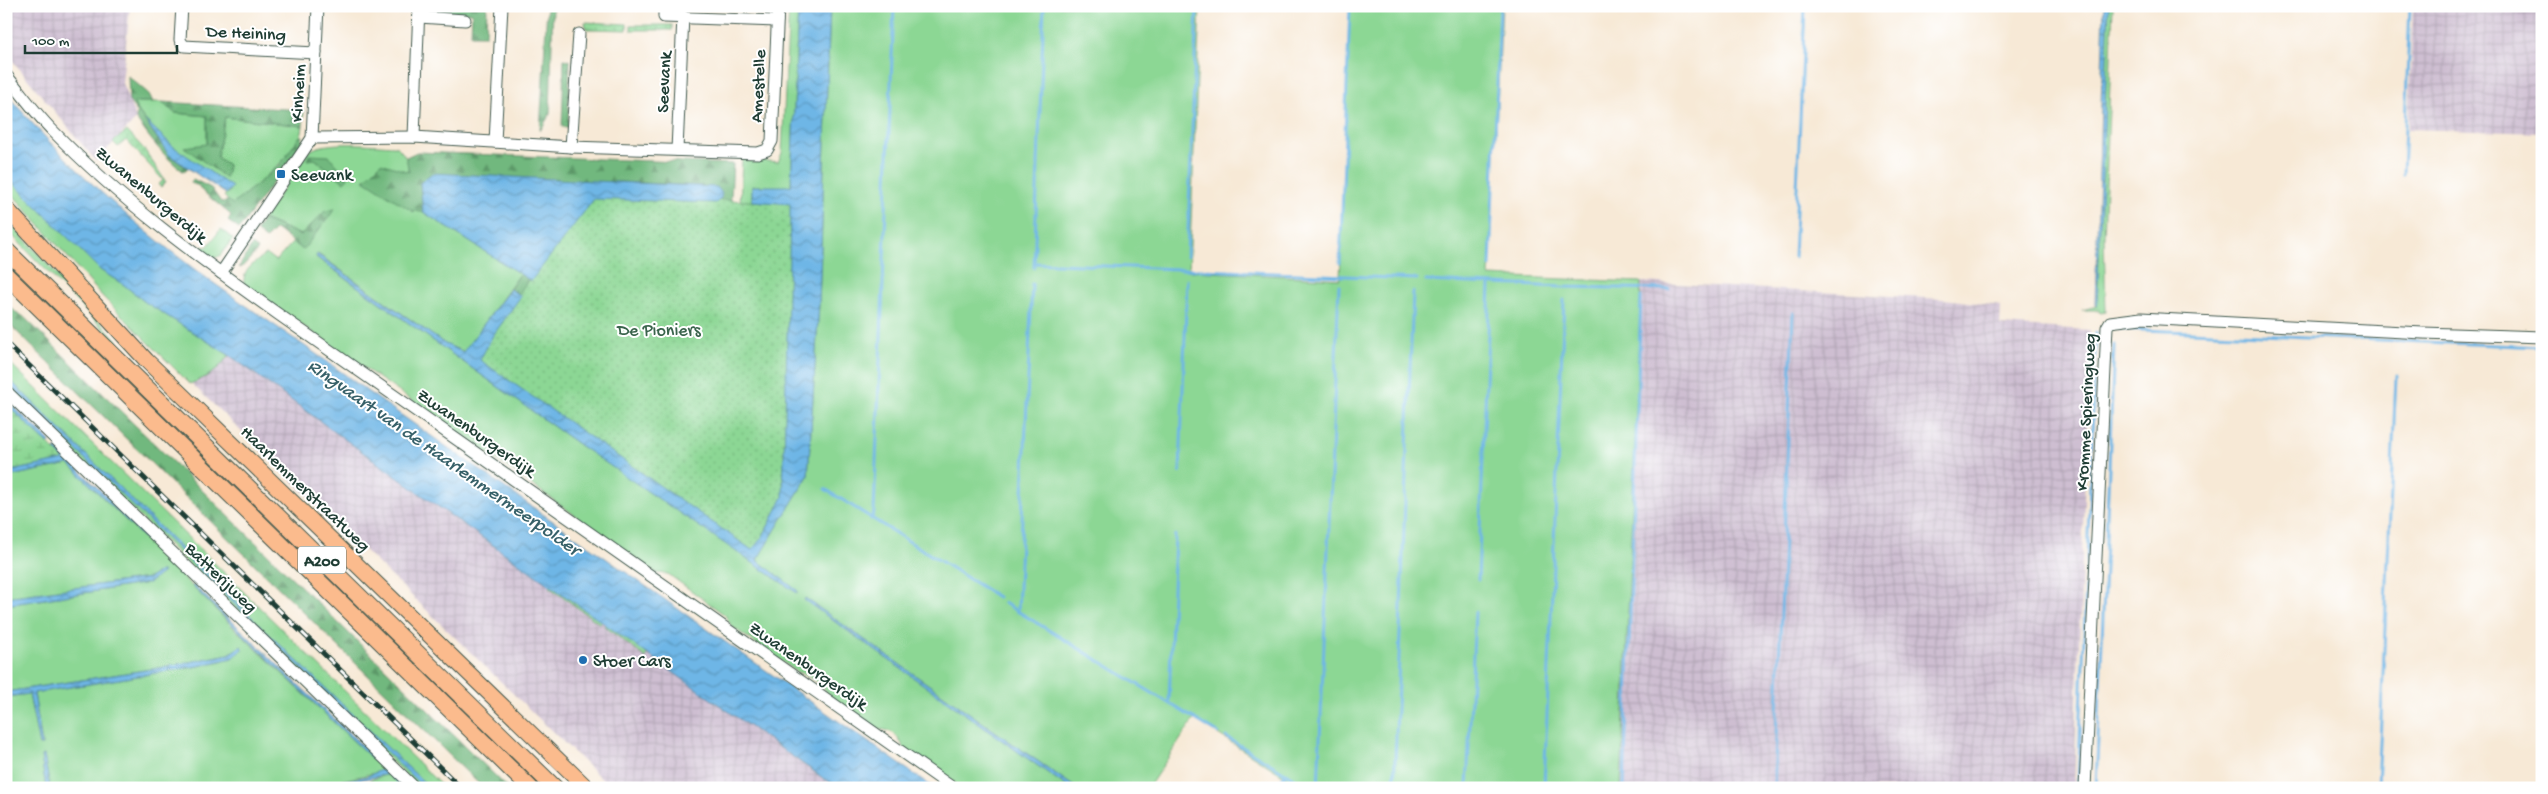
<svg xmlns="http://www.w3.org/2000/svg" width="2548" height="794" viewBox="0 0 2548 794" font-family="'Gochi Hand',sans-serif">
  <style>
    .industrial { fill: url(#industrial-grid) }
    .grass { fill: #8cd794; stroke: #568a64; fill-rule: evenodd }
    .forest { fill: url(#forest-firs); stroke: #487a59 }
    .wetland { fill: url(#wetland-marsh); stroke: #568a64 }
    .park { fill: url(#park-dots); stroke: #568a64 }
    .water { fill: url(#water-waves); stroke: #467a8d }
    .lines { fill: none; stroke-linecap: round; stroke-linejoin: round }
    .stream { stroke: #6eb6e6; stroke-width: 3 }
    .minor-casing { stroke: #3f574c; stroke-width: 13 }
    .major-casing { stroke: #3f574c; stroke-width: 17 }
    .highway-casing { stroke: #3f574c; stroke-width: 18 }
    .minor { stroke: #fff; stroke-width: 11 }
    .major { stroke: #fbbb8d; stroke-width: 15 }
    .highway { stroke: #fbbb8d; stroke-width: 16 }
    .rail-casing { stroke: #1f3d34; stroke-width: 5 }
    .rail { stroke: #fff; stroke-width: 3; stroke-dasharray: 9; stroke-linecap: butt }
    .poi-dot { fill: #1f6fb2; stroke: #fff; stroke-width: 2 }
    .labels { text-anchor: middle; stroke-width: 4; stroke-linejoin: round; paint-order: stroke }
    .shield { fill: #fff; stroke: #627771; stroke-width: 1 }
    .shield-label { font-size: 16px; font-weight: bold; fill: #1f3d34 }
    .street-label { font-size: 18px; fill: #1f3d34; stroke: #fff }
    .poi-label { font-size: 18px; fill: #1f3d34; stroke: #fff; text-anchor: start }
    .park-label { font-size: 18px; fill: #3a644c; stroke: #fff }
    .water-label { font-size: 19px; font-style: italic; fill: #376169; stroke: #fff }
  </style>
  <defs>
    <pattern id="industrial-grid" width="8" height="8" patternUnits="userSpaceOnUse" patternTransform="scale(1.25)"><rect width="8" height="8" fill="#cebed1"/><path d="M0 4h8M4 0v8" fill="none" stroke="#b0a4b4"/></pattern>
    <pattern id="forest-firs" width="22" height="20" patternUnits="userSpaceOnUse" patternTransform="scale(1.25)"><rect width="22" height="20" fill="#71b87e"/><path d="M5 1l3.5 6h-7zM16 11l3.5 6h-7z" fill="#5c9768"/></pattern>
    <pattern id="wetland-marsh" width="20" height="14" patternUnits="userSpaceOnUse" patternTransform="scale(1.25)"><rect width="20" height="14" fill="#8cd794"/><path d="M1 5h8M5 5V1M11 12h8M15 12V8" fill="none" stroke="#78b980"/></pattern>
    <pattern id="park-dots" width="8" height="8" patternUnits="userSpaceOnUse" patternTransform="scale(1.25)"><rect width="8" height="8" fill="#8cd794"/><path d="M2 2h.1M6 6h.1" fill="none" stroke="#78b980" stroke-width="1.8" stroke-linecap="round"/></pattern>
    <pattern id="water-waves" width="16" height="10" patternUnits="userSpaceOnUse" patternTransform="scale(1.25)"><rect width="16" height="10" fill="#6eb6e6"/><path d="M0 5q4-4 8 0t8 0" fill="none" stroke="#5a95bb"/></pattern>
  </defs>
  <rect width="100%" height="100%" fill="#fff"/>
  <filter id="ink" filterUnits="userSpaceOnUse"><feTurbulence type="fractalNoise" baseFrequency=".02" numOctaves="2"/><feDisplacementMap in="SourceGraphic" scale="10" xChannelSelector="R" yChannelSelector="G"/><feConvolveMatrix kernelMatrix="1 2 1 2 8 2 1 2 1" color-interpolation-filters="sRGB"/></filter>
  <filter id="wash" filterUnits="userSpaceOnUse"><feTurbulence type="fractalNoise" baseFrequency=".0096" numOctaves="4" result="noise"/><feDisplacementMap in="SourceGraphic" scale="20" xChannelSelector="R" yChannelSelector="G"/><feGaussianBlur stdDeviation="1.12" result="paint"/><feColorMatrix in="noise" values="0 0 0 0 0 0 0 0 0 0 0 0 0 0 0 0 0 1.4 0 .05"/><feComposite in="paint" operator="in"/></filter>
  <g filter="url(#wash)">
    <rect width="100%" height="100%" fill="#f7e9d6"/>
    <g class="industrial">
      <path d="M6 6H130L122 83 136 119 96 161 6 53Z"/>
      <path d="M2413 6H2542V133L2408 129Z"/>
      <path d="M1641 282 1944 299 2001 306 2000 325 2090 330 2074 788H1621Z"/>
      <path d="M225 351 472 529 836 788H611L189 381Z"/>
    </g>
    <g class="grass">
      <path d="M789 6H798L791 187 752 186V201L740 206 742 158 778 162 782 153Z"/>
      <path d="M830 6H1200L1189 271 1340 279 1350 6H1502L1489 276 1641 282 1621 788H1280L1286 777 1194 719 1148 788H1076L805 598 1069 788H962L903 748C900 736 890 728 878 730L828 694C821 683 810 675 797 672L731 626 725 615 668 574 656 573 469 440 244 285C242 269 255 263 266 254L276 261 293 242 303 249 325 211 301 235 263 219 308 152C324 139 373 145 395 146 415 158 410 190 412 211L423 212 520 274 464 352 445 344 318 254 316 257 581 446 761 565 757 560 808 476 819 304ZM329 157 348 178 344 181 315 159Z"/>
      <path d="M2108 6H2113L2104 237 2106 312 2101 313 2100 310H2082L2097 306Z"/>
      <path d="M134 102H161L175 113 207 116V145L185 147 226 177 228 165 217 157 225 117 303 126C302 151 253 187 232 205L224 196 230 191C210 175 138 124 134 102Z"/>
      <path d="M6 176 100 270 124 285 145 302 229 355C216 372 210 376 190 384L103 297 6 187Z"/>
      <path d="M6 219 116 339 118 344 6 229Z"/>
      <path d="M221 229 233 239 220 256 211 259 196 247H207Z"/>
      <path d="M6 359 444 788H419L6 387Z"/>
      <path d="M69 464 231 625 383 769 380 772 306 788H50L44 755 41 756 46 788H6V697L29 694 39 744 42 745 34 693 199 666 221 661 241 646 229 654 164 667 6 692V605L149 583 161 571 149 578 6 597V477Z"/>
      <path d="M551 585 602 621 600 624 549 587Z"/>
      <path d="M606 624 647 654 646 658 604 626Z"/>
      <path d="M388 774 402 788H371L370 780Z"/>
    </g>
    <g class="forest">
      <path d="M422 6H487L486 35H471L472 13 423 11Z"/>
      <path d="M547 6H553L550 114 540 131Z"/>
      <path d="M564 59 570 61 568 127H562Z"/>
      <path d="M128 76 149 94 153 102H134L135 106 169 155 188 169 184 172C164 157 150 139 136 119L137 112 129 101Z"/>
      <path d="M161 102 304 110 303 126 225 117 217 157 228 165 226 178 184 147 207 144V116L175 113Z"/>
      <path d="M300 136H303L302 143 239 229 228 221 231 215 201 190 199 186 191 183 193 179 211 188 221 202 228 201 233 204 279 166Z"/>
      <path d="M417 152 733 164 730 214 521 296 510 289 520 274 531 281 703 186 620 182 420 183 423 212 412 211 364 180 381 163 409 172 406 157Z"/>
      <path d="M309 155 329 156 348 178 344 182 315 159 307 160Z"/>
      <path d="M335 209 303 250 276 229 266 239 256 231 263 219 301 235 325 211Z"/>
      <path d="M252 245 258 250 241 268 239 267Z"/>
      <path d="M6 303 19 315 23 316 508 788H483L6 321Z"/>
    </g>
    <path class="wetland" d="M6 404 65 460 6 472Z"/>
    <g class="park">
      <path d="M585 22 627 24V30L586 29Z"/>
      <rect x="631" y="25" width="41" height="5"/>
      <path d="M127 131 144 149 166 182 161 187 158 185 163 180 126 140 118 147 113 142Z"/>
      <path d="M587 194 793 203 789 499 754 556 473 361Z"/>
    </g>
    <g class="water">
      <path d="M798 6H830L819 304 808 476 757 560 798 591 797 593 581 446 316 257 317 254 445 344 463 352 510 289 521 296 492 337 480 360 752 550 763 536 783 497 790 217V204L752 201V186H791Z"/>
      <path d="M2104 6H2109L2097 306 2095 305Z"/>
      <path d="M6 93C62 160 127 219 197 271 253 312 312 349 367 391L934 788H837L416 491 229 355 145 302 124 285 100 270 6 176Z"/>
      <path d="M145 120 174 147 232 187 226 194 169 155Z"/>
      <path d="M432 173 717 187 722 193 721 198 716 203 594 199 531 281 423 212 420 183Z"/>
      <path d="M6 376 271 636 430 788H424L6 382Z"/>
      <path d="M6 399 51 442 48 444 6 404Z"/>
      <path d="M55 449H58L186 574 184 577 69 464 6 477V472L64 460Z"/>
      <path d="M161 571 163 572 149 583 6 605V597L149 578Z"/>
      <path d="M194 585 407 788H402L388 774 326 788H308L368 776 383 769 192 586Z"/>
      <path d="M805 598 1076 788H1069L804 600Z"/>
      <path d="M241 646 243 649 232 658 199 666 34 693 42 745H39L29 694 6 697V692L164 667 229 654Z"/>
      <path d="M44 755 50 788H46L41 756Z"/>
    </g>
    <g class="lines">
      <g class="stream">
        <path d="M2403 174 2410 6"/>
        <path d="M1187 256 1197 6"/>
        <path d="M1794 257 1805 6"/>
        <path d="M1034 263 1417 279"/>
        <path d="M1340 263 1350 6"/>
        <path d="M1490 266 1500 6"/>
        <path d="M1034 268 1044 6"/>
        <path d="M1426 281 1563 287 1669 289"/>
        <path d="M2120 329 2542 347"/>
        <path d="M1180 472 1187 280"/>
        <path d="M825 489 998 597"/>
        <path d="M871 519 874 512 894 6"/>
        <path d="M1478 580 1490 284"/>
        <path d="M1004 603 1218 733"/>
        <path d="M1018 612 1032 284"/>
        <path d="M1169 703 1175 535"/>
        <path d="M1226 737 1310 788"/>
        <path d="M1276 788 1286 773"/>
        <path d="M1318 788 1339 285"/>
        <path d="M1394 788 1413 292"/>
        <path d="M1467 788 1475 612"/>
        <path d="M1544 788 1564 300"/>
        <path d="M1624 788 1641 297"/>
        <path d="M1774 788 1793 313"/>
        <path d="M2078 788 2096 333"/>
        <path d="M2096 788 2114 345"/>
        <path d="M2378 788 2396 376"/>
      </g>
    </g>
  </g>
  <g filter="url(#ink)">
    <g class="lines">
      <g class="minor-casing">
        <g id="minor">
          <path d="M182 6 180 40 184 46 316 53"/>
          <path d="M664 6V17L777 21"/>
          <path d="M419 17 465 20"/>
          <path d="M6 75C22 94 36 114 53 131 121 201 199 258 278 314L953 788"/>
          <path d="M414 137 419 6"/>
          <path d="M312 138 414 137 571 147 758 153 767 150 772 141 778 6"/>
          <path d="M495 142 502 6"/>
          <path d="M571 147 579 34"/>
          <path d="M677 150 683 16"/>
          <path d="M221 273 312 138 318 6"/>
          <path d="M6 391 415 788"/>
          <path d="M2085 788 2107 327 2110 322 2141 318 2423 333 2542 337"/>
        </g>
      </g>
      <g class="major-casing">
        <path id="major" d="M6 208 147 361 587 788"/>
      </g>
      <g class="highway-casing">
        <g id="highway">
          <path d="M6 250 555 788"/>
          <path d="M6 275 530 788"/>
        </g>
      </g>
      <use href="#minor" class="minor"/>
      <use href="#major" class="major"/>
      <use href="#highway" class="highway"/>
      <g class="rail-casing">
        <path id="rail" d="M6 343 461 788"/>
      </g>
      <use href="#rail" class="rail"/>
    </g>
  </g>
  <g class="poi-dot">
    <rect x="276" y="169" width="10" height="10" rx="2.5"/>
    <circle cx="583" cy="660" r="5"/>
  </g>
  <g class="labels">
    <rect class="shield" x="298" y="546.5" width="48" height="27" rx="4"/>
    <g class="shield-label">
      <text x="322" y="566">A200</text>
    </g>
    <g class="street-label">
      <text transform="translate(246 32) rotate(3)" y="6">De Heining</text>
      <text transform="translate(663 82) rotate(-87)" y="6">Seevank</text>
      <text transform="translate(757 86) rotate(-87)" y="6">Amestelle</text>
      <text transform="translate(297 93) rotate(-87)" y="6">Kinheim</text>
      <text transform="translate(152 194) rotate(40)" y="6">Zwanenburgerdijk</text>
      <text transform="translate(2085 412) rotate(-87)" y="6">Kromme Spieringweg</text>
      <text transform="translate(477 432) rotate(35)" y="6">Zwanenburgerdijk</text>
      <text transform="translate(306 488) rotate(44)" y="6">Haarlemmerstraatweg</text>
      <text transform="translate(222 577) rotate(44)" y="6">Batterijweg</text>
      <text transform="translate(809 665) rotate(35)" y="6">Zwanenburgerdijk</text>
    </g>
    <g class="poi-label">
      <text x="291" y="180">Seevank</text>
      <text x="593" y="666">Stoer Cars</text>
    </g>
    <g class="park-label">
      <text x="659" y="335">De Pioniers</text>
    </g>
    <g class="water-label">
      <text transform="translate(445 456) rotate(35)" y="7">Ringvaart van de Haarlemmermeerpolder</text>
    </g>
  </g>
  <rect width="2548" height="794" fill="none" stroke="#fff" stroke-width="25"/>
  <path d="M25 45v8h152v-8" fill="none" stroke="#1f3d34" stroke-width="2.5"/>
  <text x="32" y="45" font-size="15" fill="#1f3d34" stroke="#ffffff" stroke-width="4" paint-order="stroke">100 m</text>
</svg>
